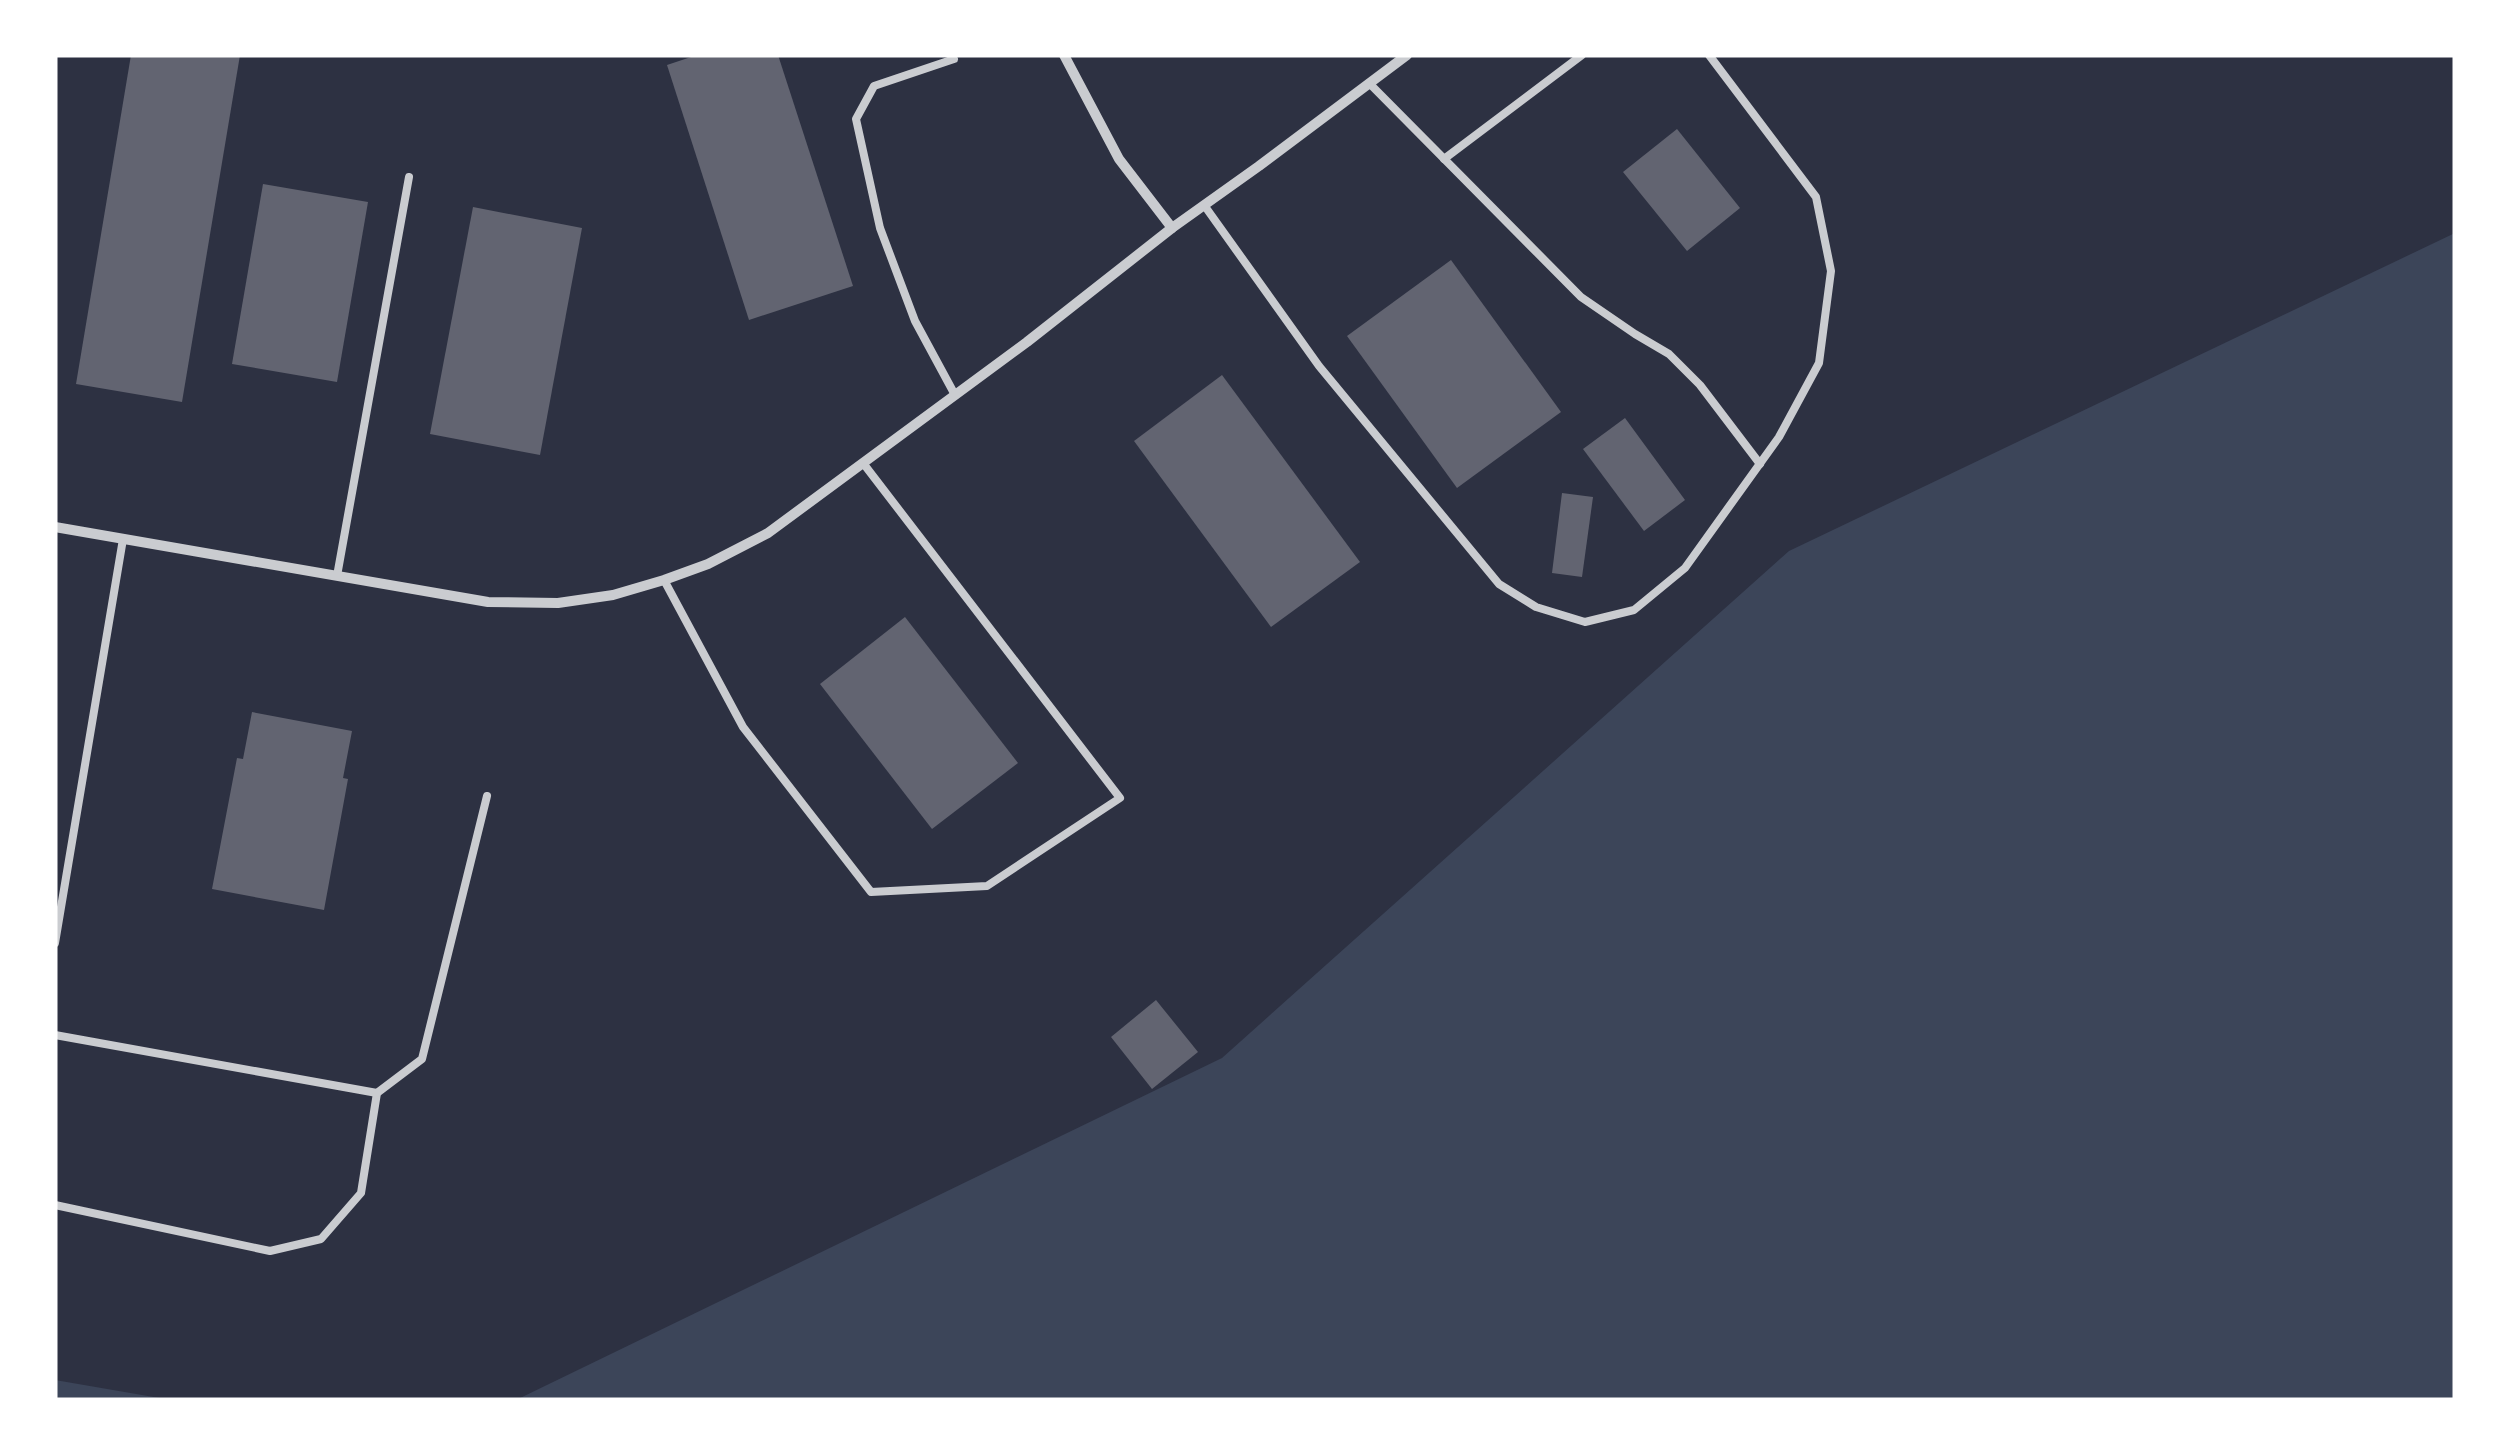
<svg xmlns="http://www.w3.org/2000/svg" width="2510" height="1455" viewBox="0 0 2510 1455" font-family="'DM Sans',sans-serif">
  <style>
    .green { fill: #3c4559 }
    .building { fill: #626471 }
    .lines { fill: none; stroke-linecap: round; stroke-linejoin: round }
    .service { stroke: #caccd0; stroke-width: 8 }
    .minor { stroke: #caccd0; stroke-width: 10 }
  </style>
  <rect width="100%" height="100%" fill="#2d3142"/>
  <g class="green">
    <path d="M2455 233V1400H516L1222 1058 1789 551Z"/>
    <path d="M55 1380 171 1400H55Z"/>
  </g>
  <g class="building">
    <path d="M131 55H240L182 402 76 384Z"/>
    <path d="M697 55H778L853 286 749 320 667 65Z"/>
    <path d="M1677 129 1740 208 1687 251 1623 172Z"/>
    <path d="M263 184 368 202 337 382 232 364Z"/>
    <path d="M473 207 582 228 540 455 430 434Z"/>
    <path d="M1451 260 1561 412 1457 488 1347 336Z"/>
    <path d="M1222 375 1360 562 1271 627 1134 441Z"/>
    <path d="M1625 418 1685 500 1644 531 1583 449Z"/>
    <path d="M1562 493 1593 497 1582 577 1552 573Z"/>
    <path d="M905 617 1018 763 932 829 820 684Z"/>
    <path d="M252 712 352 731 343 778 348 779 324 910 212 889 237 758 243 759Z"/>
    <path d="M1156 1000 1198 1052 1152 1089 1111 1037Z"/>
  </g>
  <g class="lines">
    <g class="service">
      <path d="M954 59 874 86 856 119 880 228 915 321 955 395"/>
      <path d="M1369 83 1581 297 1635 334 1669 354 1700 385 1760 464"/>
      <path d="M1444 159 1582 55"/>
      <path d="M1204 205 1319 366 1499 584 1536 607 1585 622 1634 610 1685 568 1779 437 1819 363 1831 271 1816 197 1709 55"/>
      <path d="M337 576 409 177"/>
      <path d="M664 580 743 727 871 892 987 886 1120 798 863 463"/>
      <path d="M55 943 123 539"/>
      <path d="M55 1035 377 1093"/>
      <path d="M55 1205 270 1251 321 1239 361 1193 377 1093 422 1059 487 796"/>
    </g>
    <g class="minor">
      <path d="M1064 55 1119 159 1172 228"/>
      <path d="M55 527 488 602 558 603 613 595 664 580 708 564 768 533 1027 342 1172 228 1259 166 1407 55"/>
    </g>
  </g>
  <rect width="2510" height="1455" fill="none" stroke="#ffffff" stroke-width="115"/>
</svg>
